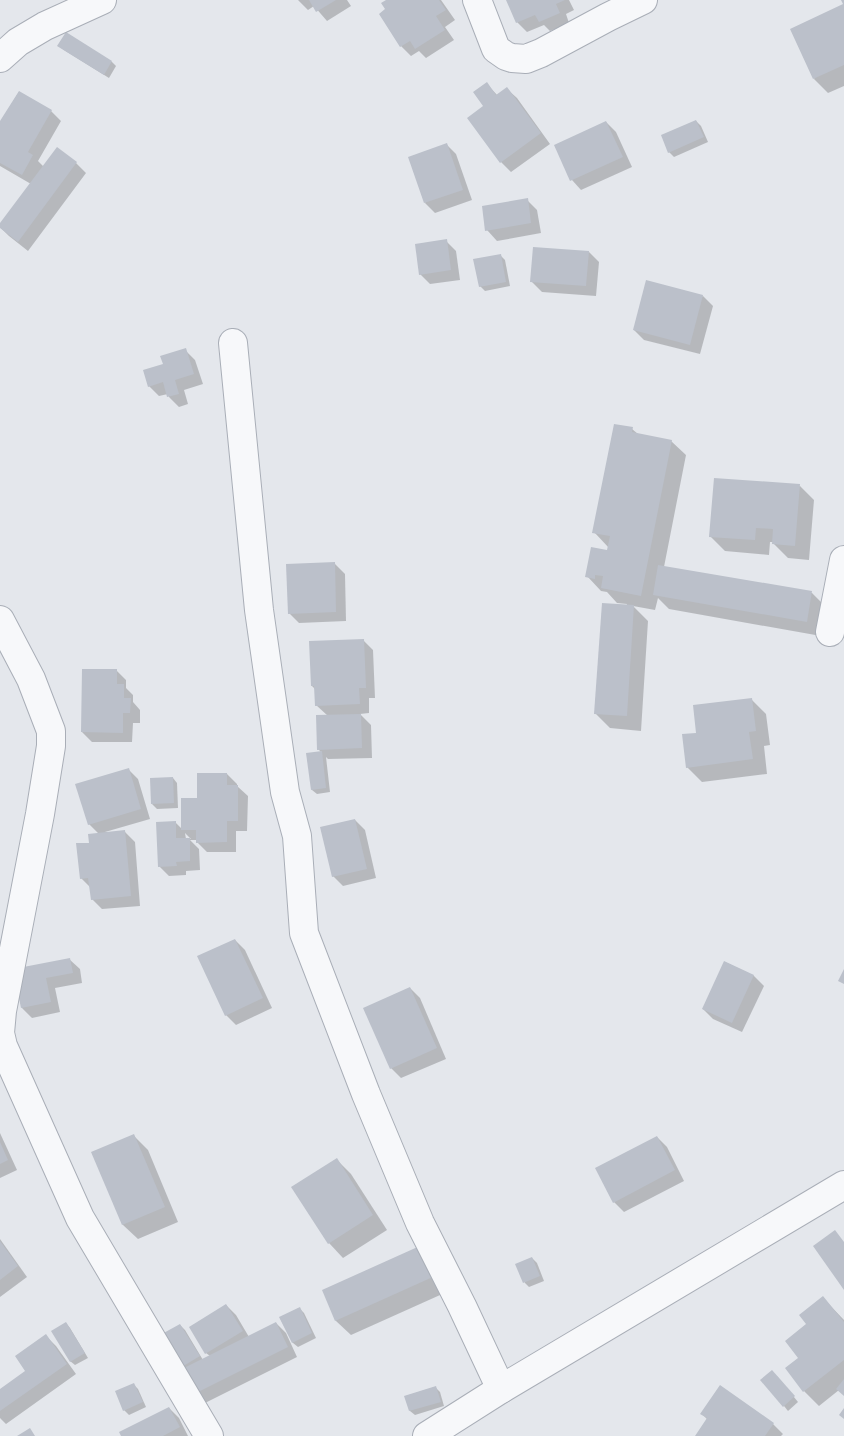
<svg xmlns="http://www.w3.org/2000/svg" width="844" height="1436" viewBox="0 0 844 1436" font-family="Signika,sans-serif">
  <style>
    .shadow { fill: #0003; fill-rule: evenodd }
    .building { fill: #bbc0ca }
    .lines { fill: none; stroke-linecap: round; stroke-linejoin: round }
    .minor-casing { stroke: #a9aeb7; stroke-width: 30 }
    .tertiary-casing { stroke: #a9aeb7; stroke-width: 30 }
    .minor { stroke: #f7f8fa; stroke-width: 28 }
    .tertiary { stroke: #f7f8fa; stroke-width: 28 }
  </style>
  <rect width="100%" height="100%" fill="#e4e7ec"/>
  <g class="shadow">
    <path d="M298 0H347L351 6 327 21 314 6 308 10Z"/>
    <path d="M388 0H441L455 20 445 27 454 40 426 58 419 51 411 56 401 46Z"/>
    <path d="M507 0H569L574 10 566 14 569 23 550 31 544 25 527 32 517 22Z"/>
    <path d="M844 5V86L828 93 814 79Z"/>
    <path d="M59 46 112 62 116 66 109 78 64 50Z"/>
    <path d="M486 83 498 96 507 89 517 98 550 144 511 172 501 162 485 106Z"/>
    <path d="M19 92 51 111 61 121 38 161 44 167 76 163 86 173 28 251 9 236 0 227V225L31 184 0 166V123Z"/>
    <path d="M696 121 701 126 708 142 674 157 669 152Z"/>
    <path d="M606 122 616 132 632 167 581 190 572 180 555 146Z"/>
    <path d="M446 144 456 154 472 200 435 213 425 203Z"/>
    <path d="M527 200 537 210 541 233 497 241 487 230Z"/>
    <path d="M446 241 456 251 460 280 430 284 420 274Z"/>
    <path d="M589 252 599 262 596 296 542 292 532 282Z"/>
    <path d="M500 255 505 260 510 286 485 291 480 286Z"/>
    <path d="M703 296 713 306 700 354 644 340 634 330Z"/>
    <path d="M185 350 195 360 203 384 184 390 188 404 179 407 169 397 168 394 159 396 149 386 164 364Z"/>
    <path d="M632 429 638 434 671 441 686 455 664 567 812 593 826 607 821 636 669 609 658 598 655 610 633 606 648 621 641 731 610 728 596 714 627 604 617 603 607 592 601 591 587 576 608 552 609 548 594 532Z"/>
    <path d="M800 486 814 500 809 560 788 558 773 543V542H770L769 555 725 551 710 536Z"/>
    <path d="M335 564 345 574 346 621 299 623 289 613Z"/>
    <path d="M363 640 373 650 375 698H369V713L360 714 371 725 372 758 328 759 326 757 330 792 317 794 312 790 322 753 318 749 328 716 316 705V690L312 686Z"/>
    <path d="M116 670 126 680V688L133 695V702L140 710V723H133L132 742H92L82 732Z"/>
    <path d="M751 699 766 714 770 745 764 746 767 774 702 782 687 767 698 734Z"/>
    <path d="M128 769 138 779 150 819 105 832H125L135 842 140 906 102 909 92 899 91 888 81 878 90 844 99 834 89 824Z"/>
    <path d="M227 774 237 784V786L248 796 247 831H236V852H207L197 842V840H190L199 849 200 870 186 871V875L169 876 159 866 175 822 182 829 198 799ZM185 833 191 839H186Z"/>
    <path d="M173 778 177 783 178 808 157 809 152 804Z"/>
    <path d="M355 820 365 830 376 878 343 886 333 876Z"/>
    <path d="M235 940 245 950 272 1008 236 1025 226 1015Z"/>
    <path d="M69 959 80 969 82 983 55 988 60 1012 32 1018 22 1008 15 970Z"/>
    <path d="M725 962 754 976 764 986 742 1032 713 1019 703 1009Z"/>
    <path d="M410 988 420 998 446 1059 401 1078 391 1068Z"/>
    <path d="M0 1133 17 1170 0 1178Z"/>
    <path d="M134 1136 148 1150 178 1222 138 1239 123 1225 93 1153Z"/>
    <path d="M657 1137 667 1147 684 1181 624 1212 614 1202Z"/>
    <path d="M336 1159 351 1174 387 1230 343 1258 329 1243Z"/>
    <path d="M0 1239 27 1277 0 1297Z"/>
    <path d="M422 1247 449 1291 351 1335 336 1321 324 1291Z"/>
    <path d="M532 1258 537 1263 544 1281 529 1287 525 1283 517 1265Z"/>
    <path d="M823 1298 844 1320V1395L839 1390 819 1406 804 1391 787 1368 800 1358 808 1324Z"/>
    <path d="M226 1305 236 1315 249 1337 276 1323 286 1333 297 1357 203 1404 182 1370 180 1325 185 1330 203 1360 210 1356 206 1353Z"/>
    <path d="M299 1308 304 1313 316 1338 298 1347 293 1343 280 1318Z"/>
    <path d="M66 1323 70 1328 88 1358 75 1365 70 1361Z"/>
    <path d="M46 1336 56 1346 76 1374 6 1424 0 1418V1391L27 1372Z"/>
    <path d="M777 1376 798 1402 788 1411 784 1406Z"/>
    <path d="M133 1384 138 1389 146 1407 129 1415 124 1410Z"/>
    <path d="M435 1387 440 1392 444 1406 415 1415 410 1411 406 1396Z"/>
    <path d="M169 1408 179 1418 188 1436H123Z"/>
    <path d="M702 1414 773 1424 783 1434 781 1436H696L708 1420Z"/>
  </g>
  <g class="building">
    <path d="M309 0H336L316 12Z"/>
    <path d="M386 0H439L446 10 436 16 445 30 415 49 410 41 400 47 379 14 385 9 381 3Z"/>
    <path d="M506 0H565L556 4 560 13 539 22 535 15 516 23Z"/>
    <path d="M841 0H844V65L813 79 790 29 843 4Z"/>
    <path d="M66 32 112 61 104 75 57 46Z"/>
    <path d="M487 82 496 95 507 87 541 133 500 163 467 118 483 106 473 92Z"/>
    <path d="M19 91 52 110 28 152 33 155 22 175 0 163V121Z"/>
    <path d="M696 120 704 137 668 153 661 135Z"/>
    <path d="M606 121 623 157 570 181 554 145Z"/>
    <path d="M447 143 463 190 424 203 408 157Z"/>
    <path d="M57 147 77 162 18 242 0 228V223Z"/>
    <path d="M528 198 531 223 485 231 482 206Z"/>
    <path d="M447 239 451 270 419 275 415 244Z"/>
    <path d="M533 247 589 251 586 286 530 282Z"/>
    <path d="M501 254 506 282 479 287 473 259Z"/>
    <path d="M646 280 703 295 690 345 633 330Z"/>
    <path d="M186 348 194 374 175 380 179 394 167 397 163 382 148 387 143 370 163 364 160 356Z"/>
    <path d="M614 424 633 427 632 432 672 440 641 596 601 588 603 576 595 575V579L585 577 591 547 607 550 610 536 592 533Z"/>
    <path d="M714 478 800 484 795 546 772 544 773 529 756 528 755 540 709 537Z"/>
    <path d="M335 562 336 612 288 614 286 564Z"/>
    <path d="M658 565 812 591 807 622 653 595Z"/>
    <path d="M602 603 634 605 627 716 594 714Z"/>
    <path d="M364 639 366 688H359L360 704 315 706 314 686H311L309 641Z"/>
    <path d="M82 669H117V684H124V698H131L130 713H123V733L81 732Z"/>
    <path d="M752 698 756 731 749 732 753 759 686 768 682 734 696 733 693 705Z"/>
    <path d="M361 714 362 748 317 750 316 715Z"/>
    <path d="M322 751 326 788 311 790 306 753Z"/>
    <path d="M129 768 141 809 88 825 75 784Z"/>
    <path d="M197 773H227V785H238V821H227V842L196 843V830H181V798H197Z"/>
    <path d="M173 777 174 803 151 804 150 778Z"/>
    <path d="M355 819 367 869 332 877 320 827Z"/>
    <path d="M176 821V838H190V861L176 862 177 866 158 867 156 822Z"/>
    <path d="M125 830 131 896 91 900 88 878 80 879 76 843H89L88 834Z"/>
    <path d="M235 939 263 998 225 1016 197 956Z"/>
    <path d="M70 958 73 973 46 978 51 1002 21 1008 13 969Z"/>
    <path d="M724 961 754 975 732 1023 702 1009Z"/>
    <path d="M844 969V984L838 981Z"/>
    <path d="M410 987 437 1048 390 1069 363 1008Z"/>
    <path d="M134 1134 165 1207 122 1225 91 1152Z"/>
    <path d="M657 1136 675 1170 613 1203 595 1168Z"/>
    <path d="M0 1142 8 1160 0 1164Z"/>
    <path d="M337 1158 373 1215 328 1244 291 1187Z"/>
    <path d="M835 1230 844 1242V1290L813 1246Z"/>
    <path d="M0 1241 18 1266 0 1280Z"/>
    <path d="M422 1245 435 1276 335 1321 322 1290Z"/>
    <path d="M532 1257 540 1276 523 1283 515 1264Z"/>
    <path d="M823 1296 844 1322V1360L803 1392 785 1368 798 1358 785 1341 806 1324 799 1315Z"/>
    <path d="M226 1304 243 1331 205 1354 189 1327Z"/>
    <path d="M300 1307 312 1333 292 1343 279 1317Z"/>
    <path d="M66 1322 85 1353 70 1362 51 1331Z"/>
    <path d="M276 1322 288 1347 192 1395 180 1370Z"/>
    <path d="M180 1324 200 1356 180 1368 160 1335Z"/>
    <path d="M46 1334 67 1364 0 1411V1389L25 1371 15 1356Z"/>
    <path d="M772 1370 795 1396 783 1407 760 1380Z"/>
    <path d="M844 1379V1396L836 1389Z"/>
    <path d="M134 1383 143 1402 123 1411 115 1391Z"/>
    <path d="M720 1385 774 1423 765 1436H695L707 1418 700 1414Z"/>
    <path d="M436 1386 441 1402 409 1411 404 1396Z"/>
    <path d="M169 1407 180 1427 163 1436H121L119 1432Z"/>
    <path d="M844 1408V1419L839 1415Z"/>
    <path d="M30 1428 35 1436H17Z"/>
  </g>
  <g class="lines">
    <g class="minor-casing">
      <g id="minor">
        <path d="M477 0 496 49 506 56 512 58 526 59 541 53 608 17 643 0"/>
        <path d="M0 58 18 42 45 26 102 0"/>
        <path d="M233 343 259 610 285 792 297 836 304 933 366 1094 420 1223 462 1306 501 1389"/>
        <path d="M0 620 31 679 51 731V746L40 814 2 1011 0 1033 3 1046 80 1218 209 1436"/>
        <path d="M830 632 844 560"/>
      </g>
    </g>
    <g class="tertiary-casing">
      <path id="tertiary" d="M427 1436 501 1389 844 1185"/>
    </g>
    <use href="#minor" class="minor"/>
    <use href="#tertiary" class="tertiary"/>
  </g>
</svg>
